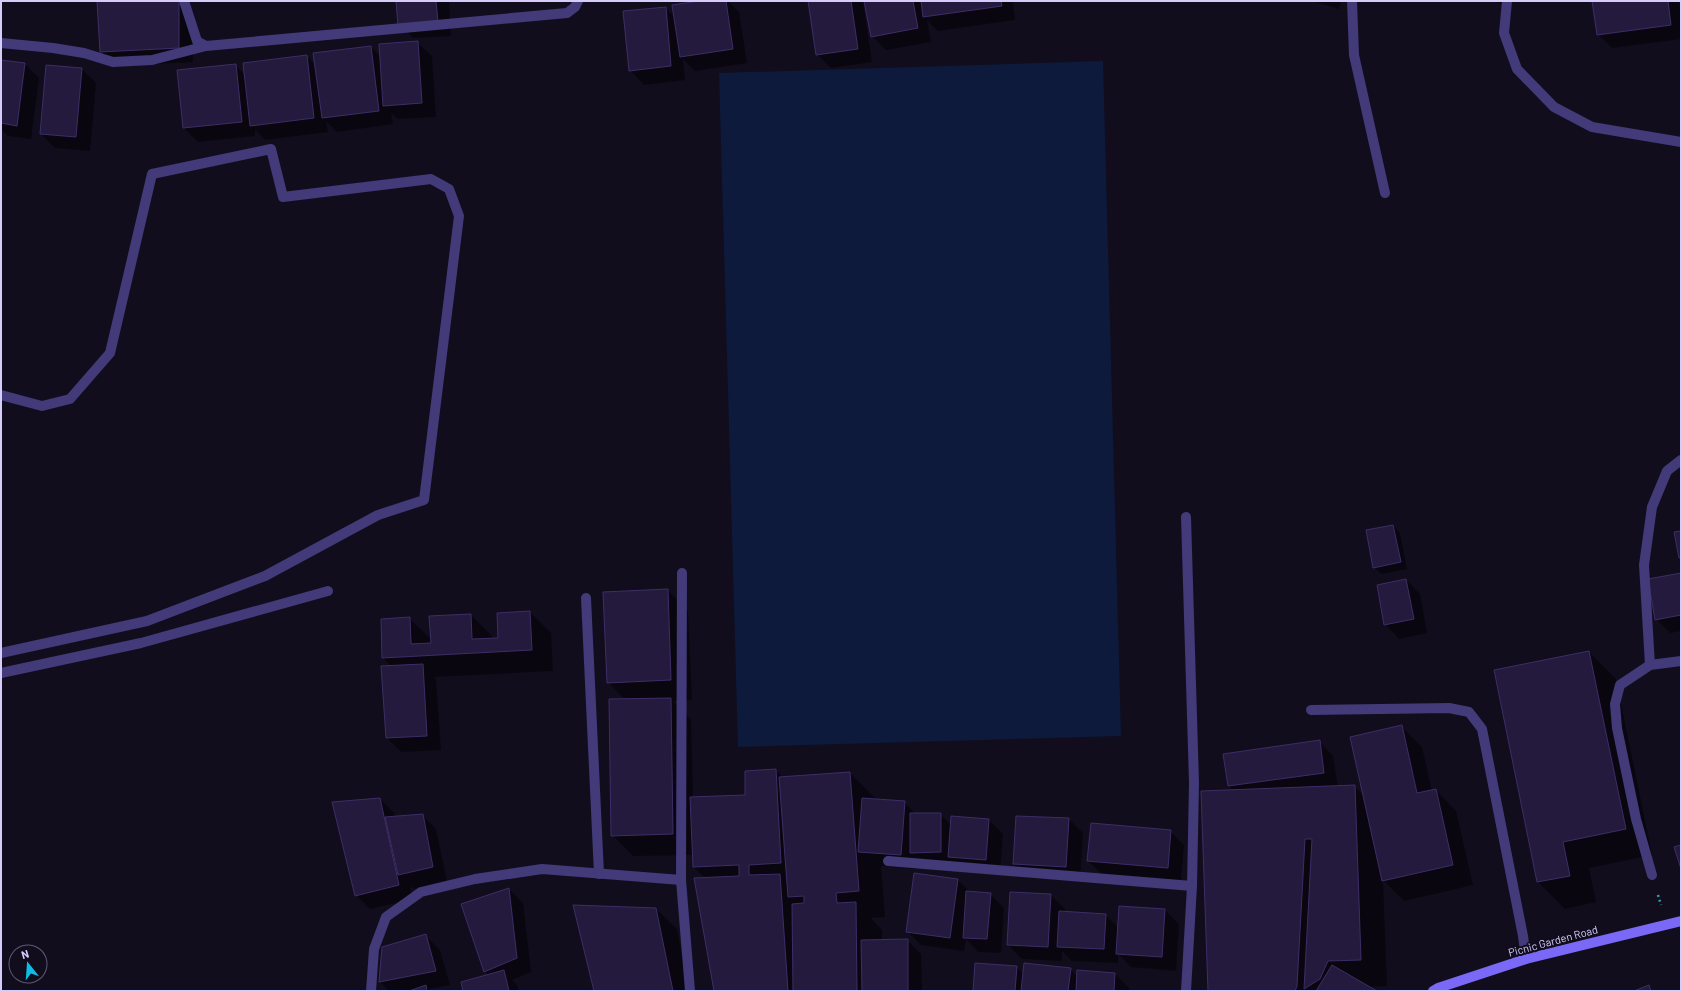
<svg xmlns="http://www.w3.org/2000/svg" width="1682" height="992" viewBox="0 0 1682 992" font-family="Barlow,sans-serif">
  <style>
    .water { fill: #0d1a3b }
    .shadow { fill: #0007; fill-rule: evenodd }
    .building { fill: #241a3d; stroke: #3e2d67 }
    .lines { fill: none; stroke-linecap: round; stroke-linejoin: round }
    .path { stroke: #34a4a8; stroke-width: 2.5; stroke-dasharray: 2 3; stroke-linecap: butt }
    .service { stroke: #423a79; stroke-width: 10 }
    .minor { stroke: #423a79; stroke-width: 10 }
    .secondary { stroke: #7969f6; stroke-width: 10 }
    .labels { text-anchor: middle; stroke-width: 4; stroke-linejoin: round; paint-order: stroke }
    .street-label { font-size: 11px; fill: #d5ccfc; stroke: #110d1d }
  </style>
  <rect width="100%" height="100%" fill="#110d1d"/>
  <path class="water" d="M1103 61 1121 736 738 747 719 73Z"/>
  <g class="shadow">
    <path d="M98 1H180L192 14 193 62 115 66 101 52Z"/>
    <path d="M397 1H449L451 36 413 38 399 24Z"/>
    <path d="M706 1H728L739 12 747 63 695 71 683 59 685 80 644 85 630 70 665 8 675 17Z"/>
    <path d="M809 1H863L872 62 831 68 817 54Z"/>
    <path d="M865 1H1013L1015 20 938 31 927 20 931 42 886 50 872 36Z"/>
    <path d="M1312 1H1341L1339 9Z"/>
    <path d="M1491 1H1503V4Z"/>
    <path d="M1593 1H1679L1681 14V39L1612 48 1598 34Z"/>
    <path d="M417 42 432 56 436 117 398 119 391 113 393 124 337 132 326 121 328 132 265 140 255 129V136L198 142 184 128 235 65 245 75 307 56 316 66 371 47 381 57Z"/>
    <path d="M25 64 39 78 31 139 8 136 1 129V69Z"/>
    <path d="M82 69 96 83 90 151 55 148 41 134Z"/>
    <path d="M1393 526 1400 533 1407 569 1381 574 1374 567Z"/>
    <path d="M1681 574V631L1670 633 1656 619Z"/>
    <path d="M1406 580 1420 594 1427 633 1399 639 1385 624Z"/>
    <path d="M668 590 688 611 692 700 673 701 691 720 693 798 746 795V772L776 770 784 778 850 773 876 799 904 802 916 814H940L951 825 989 820 1003 834 1000 873 925 866 916 857 915 869 881 866 885 917 871 918 882 930V940H907L921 954 922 991H715L706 879 694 867V855L633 856 612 835 625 700 608 682Z"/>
    <path d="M530 612 551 633 553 671 434 677 436 679 441 750 401 752 387 738 392 667 383 658 409 618 432 640 471 615 492 636V639H499ZM410 639H412V649L410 650Z"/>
    <path d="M1589 652 1616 679 1652 855 1589 868 1596 902 1565 909 1538 882 1495 671Z"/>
    <path d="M1402 727 1422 747 1432 791 1436 790 1456 811 1473 885 1404 901 1383 880 1387 986 1368 987 1375 991H1209L1234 791 1229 786 1319 741 1333 756 1338 787 1354 786 1364 796Z"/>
    <path d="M380 799 394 813 395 817 422 815 436 829 447 881 413 889 410 885 413 899 370 909 356 895Z"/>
    <path d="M1069 819 1083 833 1080 881 1028 878 1014 864Z"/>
    <path d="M1170 831 1184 845 1181 881 1103 875 1088 861Z"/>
    <path d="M915 874 958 880 970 892 990 894 1004 908 1001 953 978 952 966 939 964 951 921 945 907 931Z"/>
    <path d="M509 889 523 903 531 972 512 980 517 985 519 991H464L489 975 485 972 462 905Z"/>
    <path d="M1051 895 1065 909V913L1105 915 1119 928 1120 907 1165 910 1179 924 1176 971 1131 967 1118 954V963L1072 961 1062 951V961L1022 959 1008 945Z"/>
    <path d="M656 909 677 929 689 991H595Z"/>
    <path d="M426 936 440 950 450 985 429 989 430 991H389L380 982 383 947Z"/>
    <path d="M1016 967 1024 974 1070 969 1078 977V972L1115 974 1129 988V991H974Z"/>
  </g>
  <g class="building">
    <path d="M97 1H179V48L100 52Z"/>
    <path d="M396 1H436L438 22 398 25Z"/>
    <path d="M699 1H726L733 49 680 57 672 5Z"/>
    <path d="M808 1H851L858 49 816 55Z"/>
    <path d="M864 1H913L918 28 871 37Z"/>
    <path d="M921 1H1001L1002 6 923 17Z"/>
    <path d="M1592 1H1668L1671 25 1597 35Z"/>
    <path d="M666 7 671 66 629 71 623 11Z"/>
    <path d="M418 41 422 103 383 106 379 44Z"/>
    <path d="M371 46 379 111 322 118 313 53Z"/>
    <path d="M307 55 314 118 250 126 243 63Z"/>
    <path d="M1 60 25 63 17 126 1 123Z"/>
    <path d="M236 64 242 122 183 128 177 70Z"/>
    <path d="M46 65 82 68 76 137 40 134Z"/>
    <path d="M1393 525 1401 562 1373 568 1366 530Z"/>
    <path d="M1681 531V558H1679L1674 532Z"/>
    <path d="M1681 573V615L1655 620 1648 579Z"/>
    <path d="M1406 579 1414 619 1384 625 1377 585Z"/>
    <path d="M668 589 671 680 607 683 603 592Z"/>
    <path d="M530 611 532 650 382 658 381 619 410 617 411 644 431 643 429 616 471 614 472 639 498 638 497 613Z"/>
    <path d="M1589 651 1626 829 1563 842 1570 876 1537 882 1494 670Z"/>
    <path d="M423 664 427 736 386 738 381 666Z"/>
    <path d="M671 698 673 834 611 836 609 699Z"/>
    <path d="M1402 725 1417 793 1436 789 1453 865 1382 881 1350 737Z"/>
    <path d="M1320 740 1324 773 1228 786 1223 754Z"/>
    <path d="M776 769 781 863 749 865V875L780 874 788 991H714L694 878 739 876V865L693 867 690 797 745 795V771Z"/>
    <path d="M850 772 859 891 836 893 837 903 856 902 857 991H793L792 904 804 903V896L788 897 779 777Z"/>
    <path d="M1355 785 1361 960 1328 961 1320 979 1304 989 1312 839H1305L1297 986 1295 991H1208L1201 791Z"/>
    <path d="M380 798 399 885 355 896 332 802Z"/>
    <path d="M862 798 905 801 901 855 858 852Z"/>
    <path d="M910 813H941V852L910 853Z"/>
    <path d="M423 814 433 867 398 875 385 817Z"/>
    <path d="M951 816 989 819 986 860 948 857Z"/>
    <path d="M1016 816 1069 818 1066 867 1013 864Z"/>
    <path d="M1091 823 1171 830 1168 868 1087 861Z"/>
    <path d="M1681 845V869L1674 847Z"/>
    <path d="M914 873 958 879 950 938 906 932Z"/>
    <path d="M509 888 517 958 484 972 461 904Z"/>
    <path d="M966 891 991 893 987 939 963 938Z"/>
    <path d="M1010 892 1051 894 1048 947 1007 945Z"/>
    <path d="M573 905 656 908 673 991H594Z"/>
    <path d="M1119 906 1165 909 1162 957 1116 954Z"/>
    <path d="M1059 911 1106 914 1104 949 1057 947Z"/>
    <path d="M426 934 436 971 379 982 382 947Z"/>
    <path d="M908 939V991H862L861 940Z"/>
    <path d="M975 963 1017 966 1015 991H973Z"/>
    <path d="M1024 963 1071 968 1068 991H1021Z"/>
    <path d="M1332 965 1377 991H1316Z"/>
    <path d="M504 970 509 991H463L461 982Z"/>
    <path d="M1077 970 1115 973 1114 991H1076Z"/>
    <path d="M426 985 427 991H409Z"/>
    <path d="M1649 985 1651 991H1634Z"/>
  </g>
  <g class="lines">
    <path class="path" d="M1658 895 1661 905"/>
    <path class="service" d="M1311 710 1449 708 1469 712 1482 729 1523 936 1526 959"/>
    <g class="minor">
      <path d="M184 1 197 41 206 46 567 13 575 7 578 1"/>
      <path d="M1352 1 1354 55 1385 193"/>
      <path d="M1507 1 1504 33 1517 69 1554 107 1592 127 1681 142"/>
      <path d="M1 43 53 48 84 53 113 62 152 60 206 46"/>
      <path d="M1 395 42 406 70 399 110 353 152 174 271 149 283 197 431 179 449 189 459 216 424 500 378 515 265 576 147 621 1 653"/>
      <path d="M1186 517 1194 783 1192 886 1186 991"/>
      <path d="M682 573 681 880 690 991"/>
      <path d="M586 598 599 874"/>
      <path d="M1650 665 1644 565 1652 507 1667 471 1681 460"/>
      <path d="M1 673 141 643 328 591"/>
      <path d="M888 861 1192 886"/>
      <path d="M1652 875 1636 819 1617 728 1615 704 1620 685 1650 665 1681 661"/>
      <path d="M371 991 374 949 386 917 421 892 475 879 542 869 681 880"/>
    </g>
    <path class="secondary" d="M1433 991 1438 988 1526 959 1681 921"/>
  </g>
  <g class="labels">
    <g class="street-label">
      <text transform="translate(1553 941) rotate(-15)" y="4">Picnic Garden Road</text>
    </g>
  </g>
  <rect width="1682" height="992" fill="none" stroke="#d5ccfc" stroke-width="4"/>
  <g transform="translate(28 964) rotate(343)"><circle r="19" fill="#110d1d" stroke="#5f5976"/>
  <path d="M0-3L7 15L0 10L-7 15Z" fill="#0ebde6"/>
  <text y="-6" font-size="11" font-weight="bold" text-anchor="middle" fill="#d5ccfc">N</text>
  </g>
</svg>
